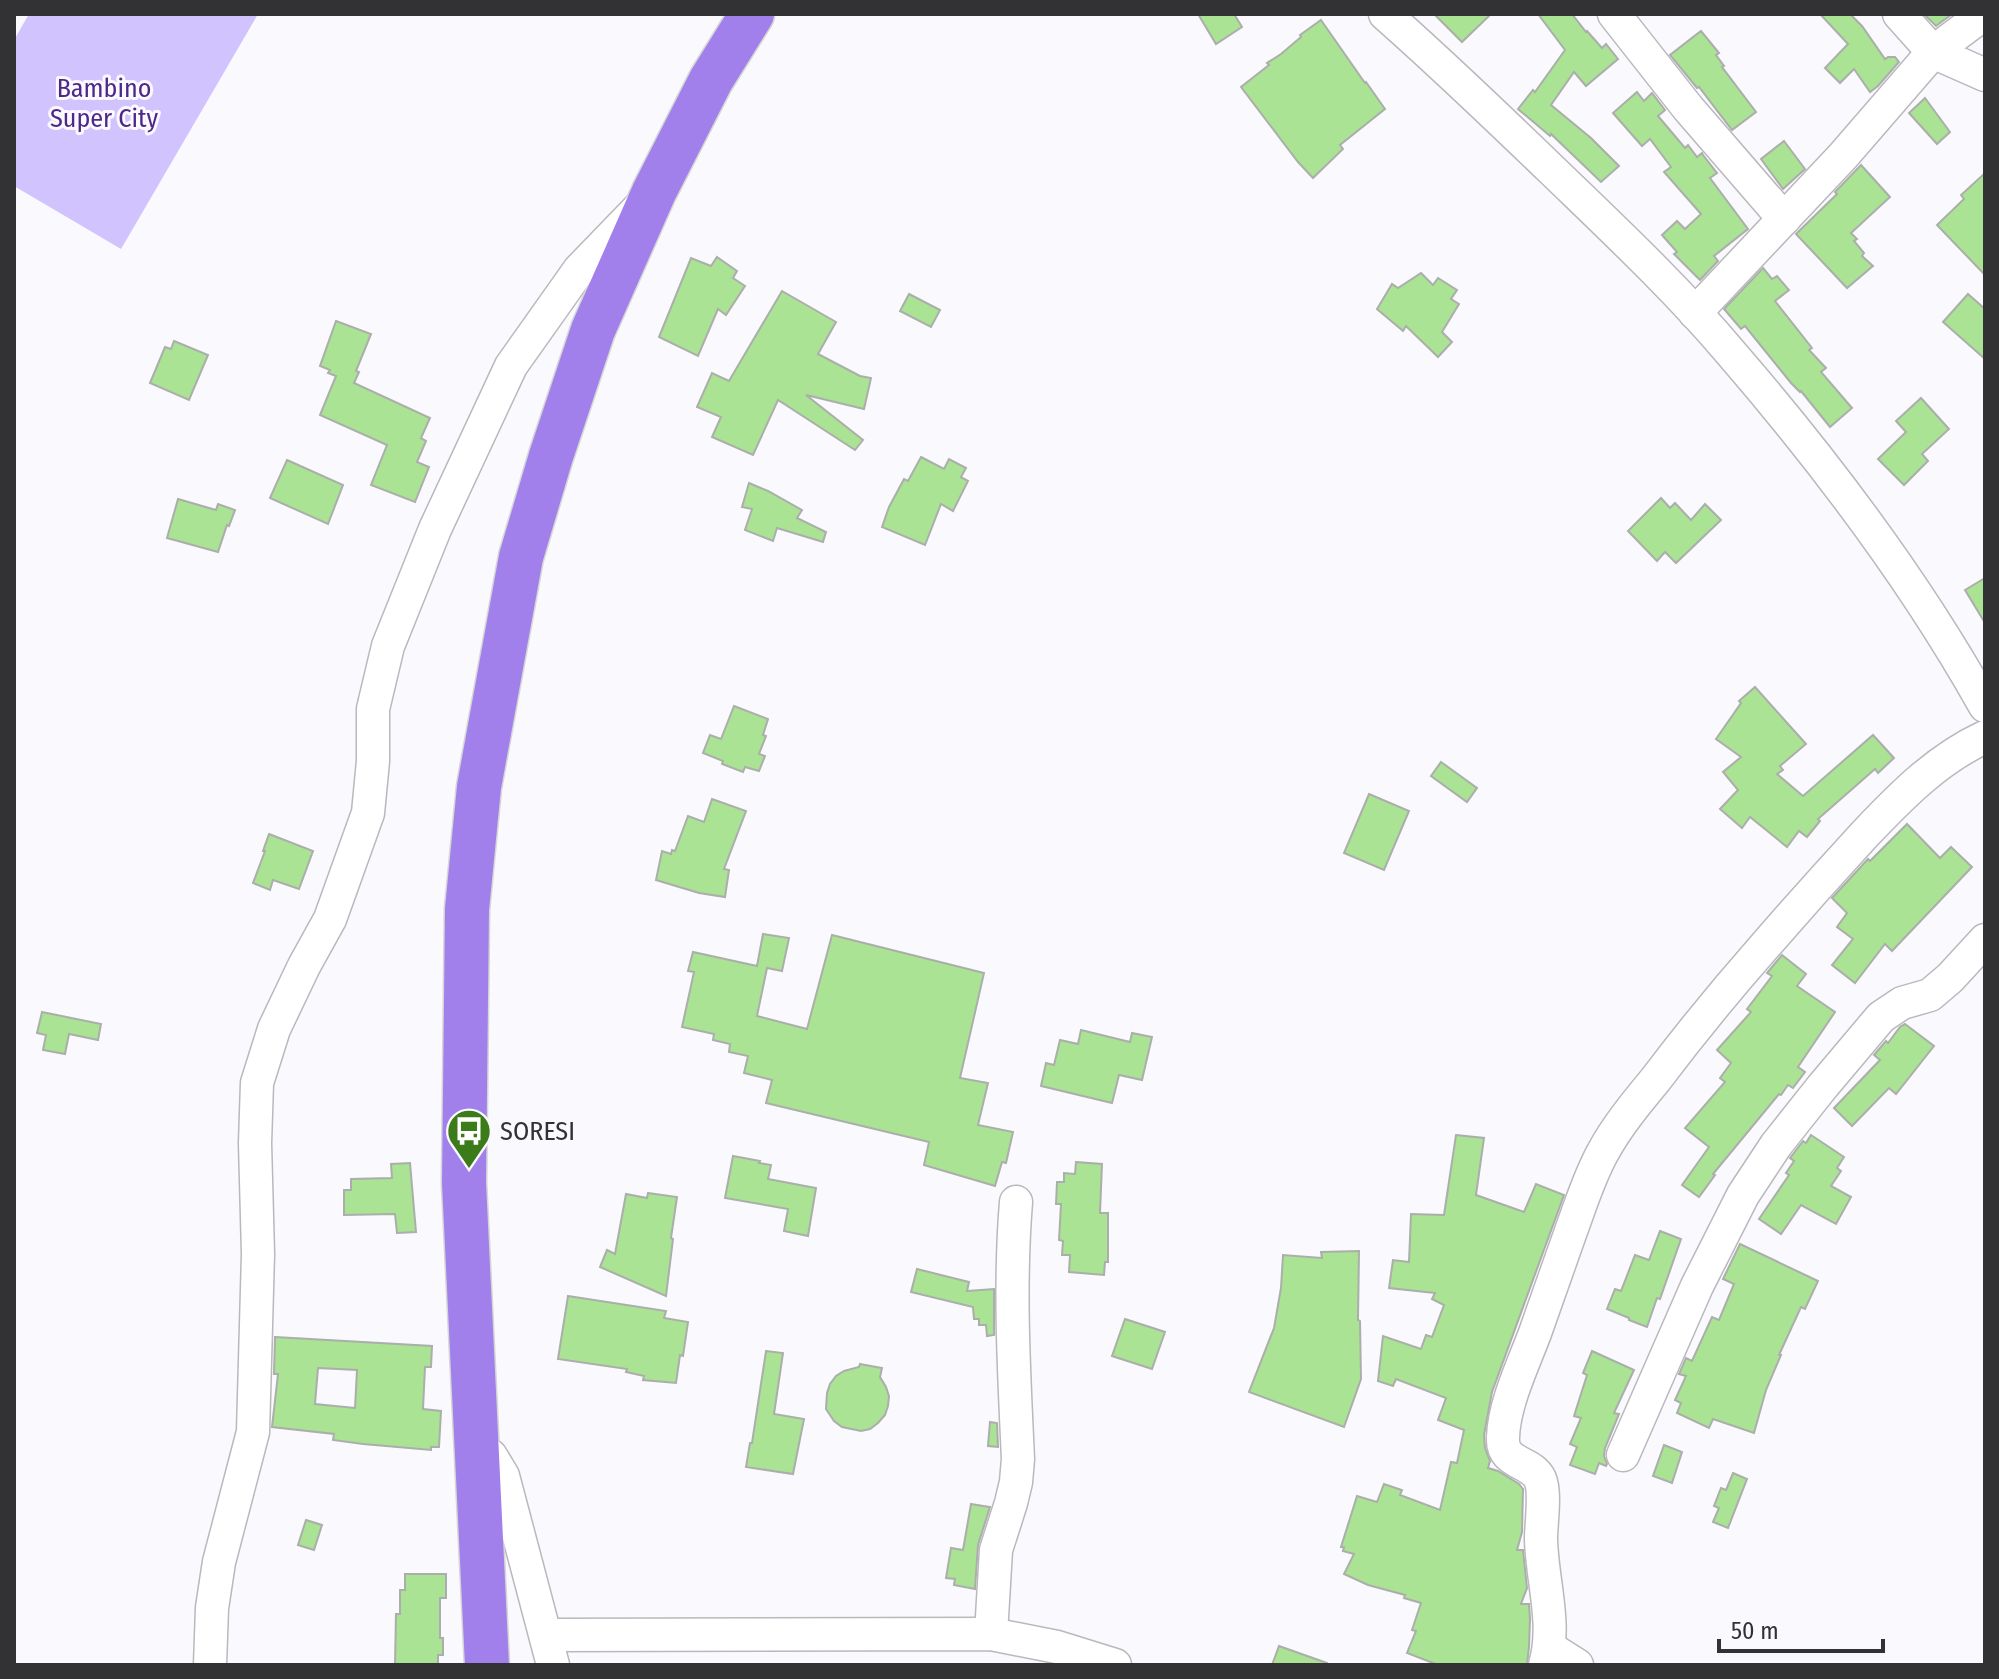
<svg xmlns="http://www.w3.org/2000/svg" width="1999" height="1679" viewBox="0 0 1999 1679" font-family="'Fira Sans Condensed',sans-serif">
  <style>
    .green { fill: #d1c3fe }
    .building { fill: #a9e393; stroke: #abaeaa; stroke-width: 2; fill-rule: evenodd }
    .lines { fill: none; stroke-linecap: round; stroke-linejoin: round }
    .minor-casing { stroke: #b9b8bc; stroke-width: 35 }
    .highway-casing { stroke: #d6d6d6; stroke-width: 47 }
    .minor { stroke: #fff; stroke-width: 32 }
    .highway { stroke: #a180ec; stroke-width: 44 }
    .labels { text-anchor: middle; stroke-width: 6; stroke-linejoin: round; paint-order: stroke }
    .park-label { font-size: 26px; fill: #4d2889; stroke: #faf9fe }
    .poi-label { font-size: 26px; fill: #323133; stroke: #faf9fe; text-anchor: start }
  </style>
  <rect width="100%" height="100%" fill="#faf9fe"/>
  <path class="green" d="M29 14H258L121 249 14 186V40Z"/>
  <g class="building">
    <path d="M1198 14H1234L1242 27 1216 44Z"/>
    <path d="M1434 14H1491L1462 42Z"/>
    <path d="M1538 14H1572L1586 32 1587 31 1602 48 1606 44 1618 59 1586 86 1574 72 1551 105 1591 138 1619 166 1601 182 1551 134 1550 136 1518 109 1533 90 1535 92 1565 50Z"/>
    <path d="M1820 14H1850L1862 26 1885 59 1888 57H1895L1899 62 1878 86 1870 92 1854 69 1840 83 1825 68 1848 44Z"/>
    <path d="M1924 14H1952L1936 26Z"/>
    <path d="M1321 20 1365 83 1366 82 1385 109 1340 145 1343 149 1313 178 1298 162 1241 87 1269 65 1267 63 1281 54 1301 37 1300 35Z"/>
    <path d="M1701 31 1719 53 1716 55 1724 66 1722 67 1756 112 1732 130 1699 87 1697 88 1670 55Z"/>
    <path d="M1637 92 1644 101 1652 93 1665 110 1658 116 1685 148 1688 145 1697 157 1702 153 1703 155 1717 173 1710 178 1748 229 1714 256 1718 261 1700 280 1674 254 1677 252 1662 235 1677 221 1685 229 1701 214 1664 172 1671 167 1650 139 1642 146 1613 113Z"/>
    <path d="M1925 98 1950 132 1937 144 1909 113Z"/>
    <path d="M1784 141 1805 169 1783 189 1761 159Z"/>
    <path d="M1861 165 1890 197 1851 233 1857 239 1854 241 1864 253 1862 256 1873 266 1847 288 1796 234 1837 194 1835 192Z"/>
    <path d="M1985 173V275L1937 225 1964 199 1961 195Z"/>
    <path d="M717 257 737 271 733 278 745 286 726 315 718 309 698 356 659 337 691 258 711 266Z"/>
    <path d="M1763 268 1772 279 1777 276 1789 290 1775 301 1812 348 1809 350 1826 368 1821 372 1852 408 1830 427 1801 391 1800 392 1791 383 1745 326 1741 329 1724 309Z"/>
    <path d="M1421 273 1433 285 1438 278 1457 290 1451 299 1459 304 1442 332 1452 342 1438 357 1406 326 1403 331 1377 309 1392 284 1398 288Z"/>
    <path d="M782 291 836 322 818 354 860 376 871 378 864 409 806 395 863 440 855 450 778 400 753 455 712 437 721 417 697 407 712 373 729 381Z"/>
    <path d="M909 294 940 310 931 327 900 311Z"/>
    <path d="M1968 294 1985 309V359L1943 322Z"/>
    <path d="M336 321 371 334 356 371 359 372 354 383 430 418 421 438 426 441 417 462 429 467 415 502 371 485 387 445 320 415 336 376 328 373 330 370 320 366Z"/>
    <path d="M174 341 208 355 189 400 150 383 165 347 171 349Z"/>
    <path d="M1921 398 1949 429 1922 454 1928 461 1904 485 1878 459 1906 432 1896 421Z"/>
    <path d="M921 457 944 469 949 459 966 468 961 477 968 481 953 511 941 504 925 545 882 527 889 507 904 479 908 481Z"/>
    <path d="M287 460 343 485 328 524 270 498Z"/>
    <path d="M749 483 768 491 802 510 797 518 826 532 823 542 777 528 773 541 745 530 752 509 742 507Z"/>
    <path d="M1661 498 1670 508 1675 503 1691 520 1705 504 1721 520 1676 563 1665 552 1657 561 1628 531Z"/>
    <path d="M178 499 216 510 218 504 235 510 229 526 227 525 218 552 167 538Z"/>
    <path d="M1985 578V623L1965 590Z"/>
    <path d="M1755 687 1806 744 1780 766 1783 770 1777 774 1803 796 1873 735 1894 758 1878 773 1875 769 1818 819 1820 821 1807 837 1799 831 1787 847 1750 817 1742 828 1720 809 1738 790 1723 772 1741 757 1716 739 1741 703 1739 701Z"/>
    <path d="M734 706 768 719 763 735 766 736 759 754 765 756 759 771 745 767 743 772 722 764 723 761 703 753 710 735 721 739Z"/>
    <path d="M1441 762 1477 788 1467 802 1431 776Z"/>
    <path d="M1369 794 1409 811 1384 870 1344 853Z"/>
    <path d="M712 799 746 811 724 869 729 870 725 897 699 893 656 880 662 851 671 854 672 850 675 851 688 816 704 822Z"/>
    <path d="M1907 824 1940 858 1951 847 1972 867 1892 951 1885 944 1855 983 1832 965 1853 939 1837 927 1847 913 1832 898 1868 859 1870 861Z"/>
    <path d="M269 834 313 851 299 889 273 880 270 890 253 883 265 851H263Z"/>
    <path d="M763 934 789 938 782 971 767 968 757 1016 807 1029 832 935 984 973 960 1078 988 1083 978 1125 1013 1132 1006 1163 1002 1162 995 1186 924 1165 929 1142 766 1103 772 1080 744 1073 748 1056 729 1052 730 1044 713 1040 714 1034 682 1027 694 972 688 971 693 952 757 966Z"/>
    <path d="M1782 955 1806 974 1797 986 1835 1012 1798 1067 1805 1072 1793 1088 1788 1085 1781 1095 1779 1094 1713 1174 1715 1175 1699 1197 1682 1185 1709 1147 1685 1128 1725 1082 1720 1078 1731 1063 1717 1050 1751 1012 1747 1009 1772 976 1767 973Z"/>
    <path d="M42 1012 101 1024 98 1040 69 1034 65 1054 43 1050 46 1035 37 1033Z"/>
    <path d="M1905 1024 1934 1046 1896 1094 1889 1088 1852 1126 1834 1108 1880 1060 1874 1055 1886 1041 1888 1043 1900 1027Z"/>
    <path d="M1081 1030 1130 1042 1132 1033 1152 1037 1142 1080 1119 1075 1112 1103 1041 1086 1046 1063 1054 1065 1060 1040 1078 1044Z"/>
    <path d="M1456 1135 1484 1138 1476 1195 1524 1212 1536 1184 1564 1195 1492 1392 1484 1435 1485 1448 1490 1461 1488 1468 1498 1471 1519 1484 1523 1489 1522 1532 1517 1550H1523L1527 1588 1521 1604H1529L1530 1619 1529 1647 1527 1665H1438L1407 1653 1416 1631 1412 1630 1421 1603 1404 1598 1405 1595 1368 1585 1344 1574 1354 1554 1343 1551 1344 1547H1341L1357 1496 1377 1502 1384 1484 1402 1490 1400 1495 1440 1510 1451 1462 1457 1463 1464 1430 1438 1420 1446 1398 1396 1379 1393 1386 1378 1381 1383 1336 1421 1349 1426 1335 1432 1337 1444 1305 1432 1299 1435 1293 1389 1288 1393 1260 1409 1262 1411 1214 1444 1215Z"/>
    <path d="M1811 1135 1844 1157 1837 1168 1841 1171 1831 1186 1851 1197 1836 1224 1801 1205 1781 1234 1759 1219 1789 1175 1786 1173 1794 1161 1790 1158 1803 1141 1806 1143Z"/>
    <path d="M733 1156 760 1161 759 1163 771 1165 768 1179 816 1188 808 1236 784 1231 788 1209 725 1198Z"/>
    <path d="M1076 1162 1102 1164 1100 1213H1108V1262H1105L1104 1275 1069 1272 1070 1255H1062L1063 1241 1059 1240 1061 1204H1056L1057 1182H1064V1173L1075 1174Z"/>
    <path d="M410 1163 416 1232 397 1233 395 1214 344 1215V1190H351V1179L392 1178 391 1164Z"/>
    <path d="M648 1193 677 1197 671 1238 673 1239 666 1296 600 1267 607 1250 615 1254 626 1194 647 1198Z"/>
    <path d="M1660 1231 1681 1239 1660 1299 1657 1298 1647 1327 1629 1320V1318L1607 1309 1615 1289 1621 1291 1635 1255 1649 1260Z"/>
    <path d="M1740 1244 1818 1281 1805 1309 1801 1307 1779 1355H1781L1766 1390 1754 1433 1713 1419 1709 1428 1677 1413 1681 1403 1675 1400 1686 1376 1679 1374 1686 1358 1692 1361 1712 1317 1719 1320 1734 1284 1723 1279Z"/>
    <path d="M1359 1251 1358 1320 1360 1321 1361 1379 1344 1427 1249 1392 1274 1328 1281 1288 1283 1255 1322 1258 1321 1252Z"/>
    <path d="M917 1269 969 1282 967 1291 994 1289V1335L987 1336 986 1325H979V1319H974L973 1307 911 1292Z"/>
    <path d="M568 1296 666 1311 664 1318 688 1322 683 1356 680 1355 676 1383 643 1380 644 1376 626 1372 627 1369 558 1359Z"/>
    <path d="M1125 1319 1165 1332 1152 1369 1112 1356Z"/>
    <path d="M275 1337 432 1346 431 1367H425L423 1409 441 1411 439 1447H431V1450L363 1444 333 1440 334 1434 272 1427 278 1374H274ZM318 1368 357 1370 355 1408 315 1404Z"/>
    <path d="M766 1351 783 1353 774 1414 804 1419 793 1474 746 1467 750 1443H752Z"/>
    <path d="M1592 1351 1634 1370 1614 1413 1619 1414 1605 1448 1604 1456 1607 1464 1606 1466 1599 1463 1595 1474 1570 1465 1577 1447 1570 1444 1581 1418 1574 1416 1587 1375 1583 1373Z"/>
    <path d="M860 1364 882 1368 880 1377 886 1387 889 1396 888 1406 885 1415 878 1423 870 1429 861 1431 842 1427 834 1421 826 1409 827 1393 830 1384 836 1376 844 1371 859 1367Z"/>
    <path d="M990 1422 997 1423 998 1447 988 1446Z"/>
    <path d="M1664 1445 1682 1452 1672 1483 1653 1476Z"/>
    <path d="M1733 1473 1747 1479 1728 1528 1713 1522 1719 1508 1714 1506 1721 1488 1726 1490Z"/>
    <path d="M971 1504 990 1507 978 1545 975 1589 954 1585 955 1579 946 1578 951 1548 963 1550Z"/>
    <path d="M306 1520 322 1525 314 1550 298 1545Z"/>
    <path d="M405 1574H446V1598H440V1638H443V1655H438V1665H395L396 1614H400V1590H405Z"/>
    <path d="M1279 1646 1327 1663V1665H1272Z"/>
  </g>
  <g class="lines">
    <g class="minor-casing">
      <g id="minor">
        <path d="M1385 14C1443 65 1498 118 1553 171 1614 230 1676 288 1731 353 1826 463 1914 579 1985 706"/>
        <path d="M1614 14 1688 108 1784 219"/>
        <path d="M1899 14 1933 52 1985 75"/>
        <path d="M1695 313 1843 156 1933 52 1984 14"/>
        <path d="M476 1443 491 1456 503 1476 553 1665"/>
        <path d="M1623 1455 1697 1286 1743 1195 1776 1145 1822 1087 1881 1017 1902 1003 1930 995 1950 978 1985 940"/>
        <path d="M991 1634 996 1550 1011 1503 1016 1482 1018 1459C1014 1373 1009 1287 1016 1202"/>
        <path d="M546 1635 991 1634 1057 1647 1115 1665"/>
        <path d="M1550 1648 1577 1665"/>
        <path d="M210 1665 212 1608 219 1562 253 1432 258 1254 255 1143 257 1083 274 1029 304 966 330 919 368 813 373 761V709L388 646 435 529 511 366 579 270 641 206"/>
        <path d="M1545 1665C1557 1623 1542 1582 1541 1539 1541 1523 1546 1493 1540 1479 1531 1460 1501 1465 1503 1437 1504 1404 1523 1365 1535 1333 1547 1299 1559 1265 1571 1231 1581 1204 1589 1177 1603 1152 1617 1126 1637 1102 1656 1079 1690 1034 1726 990 1763 948 1796 910 1830 872 1864 835 1900 797 1937 759 1985 737"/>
      </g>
    </g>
    <g class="highway-casing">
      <path id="highway" d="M487 1665 464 1183 467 909 479 787 521 557 551 456 593 330 654 192 711 80 752 14"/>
    </g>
    <use href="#minor" class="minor"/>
    <use href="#highway" class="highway"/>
  </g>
  <defs>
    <g id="bus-pin" transform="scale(2.3)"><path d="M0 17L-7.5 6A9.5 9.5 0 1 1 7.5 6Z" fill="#3b7b1a" stroke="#faf9fe"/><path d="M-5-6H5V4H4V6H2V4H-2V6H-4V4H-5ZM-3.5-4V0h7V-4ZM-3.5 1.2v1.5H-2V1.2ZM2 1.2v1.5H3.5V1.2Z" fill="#fff"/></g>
  </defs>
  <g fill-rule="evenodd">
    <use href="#bus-pin" x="469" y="1131"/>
  </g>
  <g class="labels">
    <g class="park-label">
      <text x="104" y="97">Bambino<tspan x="104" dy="30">Super City</tspan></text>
    </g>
    <g class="poi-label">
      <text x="500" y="1140">SORESI</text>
    </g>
  </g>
  <rect width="1999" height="1679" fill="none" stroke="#323133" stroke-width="32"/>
  <path d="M1719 1639v12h164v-12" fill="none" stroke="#323133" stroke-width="4"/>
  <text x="1731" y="1639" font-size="24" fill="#323133" stroke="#faf9fe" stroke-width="6" paint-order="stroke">50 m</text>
</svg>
